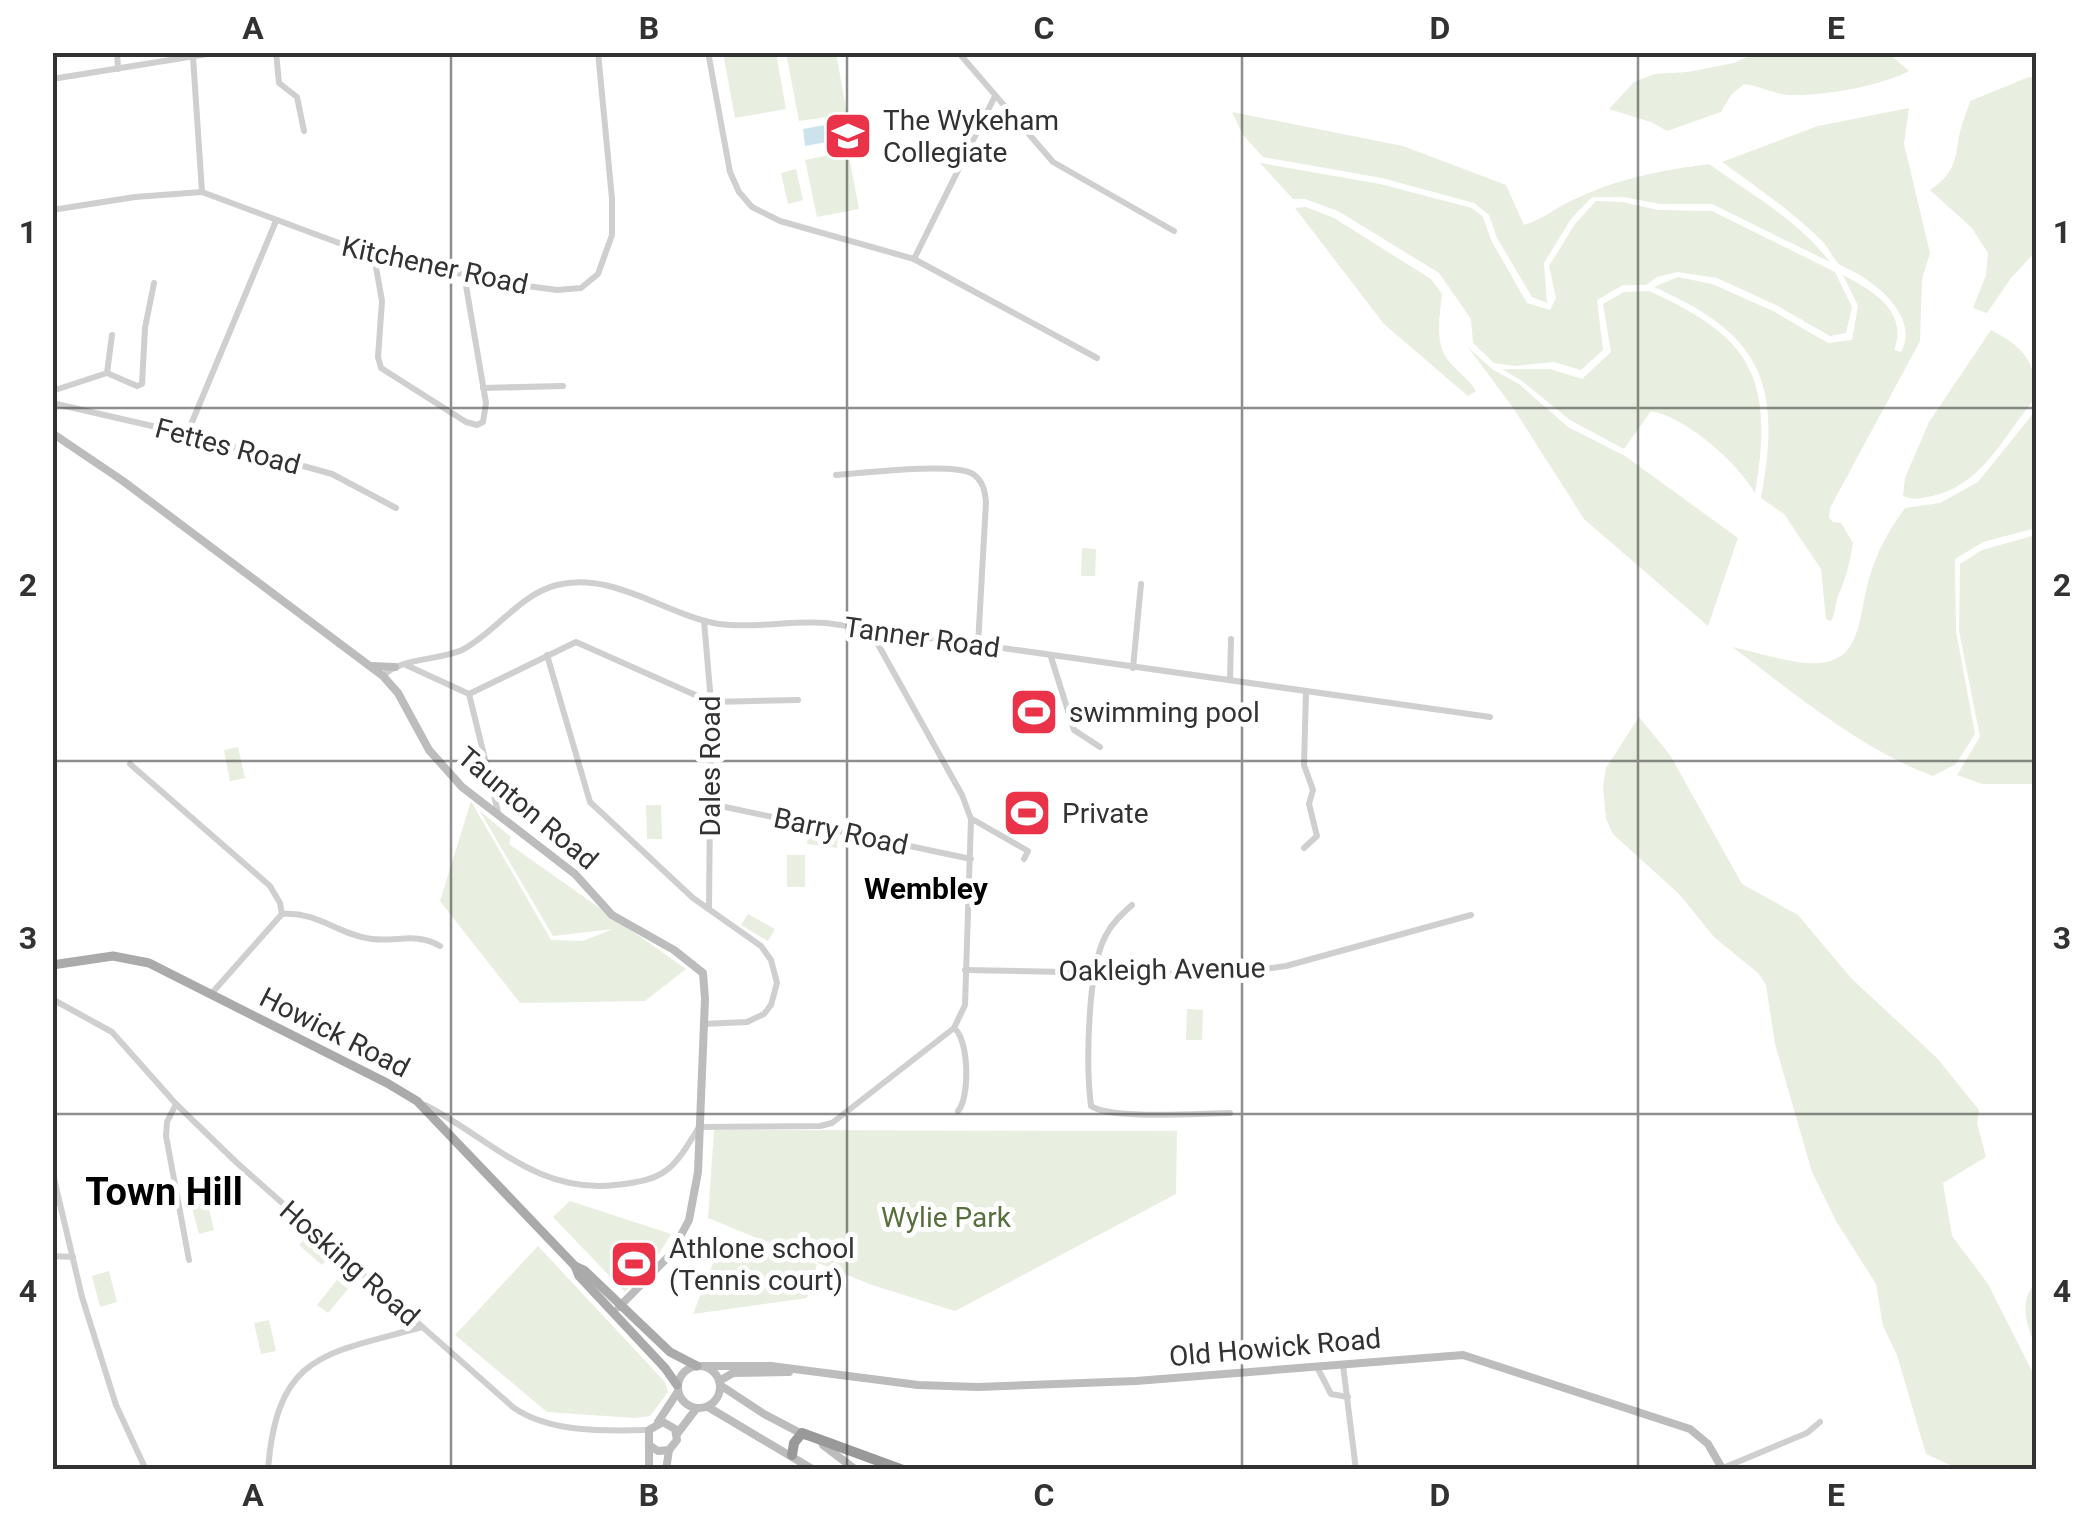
<svg xmlns="http://www.w3.org/2000/svg" width="2089" height="1522" viewBox="0 0 2089 1522" font-family="Roboto,sans-serif">
  <style>
    .green { fill: #e8eee0 }
    .water { fill: #cce3ee }
    .lines { fill: none; stroke-linecap: round; stroke-linejoin: round }
    .street { stroke: #cfcfcf; stroke-width: 6 }
    .secondary { stroke: #bcbcbc; stroke-width: 8 }
    .primary { stroke: #aaa; stroke-width: 9 }
    .highway { stroke: #999; stroke-width: 10 }
    .grid { fill: none; stroke: #323232; stroke-width: 2.5; stroke-opacity: 0.55 }
    .labels { text-anchor: middle; stroke-width: 10; stroke-linejoin: round; paint-order: stroke }
    .poi-label { font-size: 28px; fill: #323232; stroke: #fff; text-anchor: start }
    .street-label { font-size: 28px; fill: #323232; stroke: #fff }
    .park-label { font-size: 28px; fill: #576f3d; stroke: #fff }
    .neighbourhood-label { font-size: 30px; font-weight: bold; fill: #000; stroke: #fff }
    .district-label { font-size: 38px; font-weight: bold; fill: #000; stroke: #fff }
    .neatline { fill: none; stroke: #323232; stroke-width: 4 }
    .grid-label { font-size: 32px; text-anchor: middle; font-weight: bold; fill: #323232 }
  </style>
  <rect width="100%" height="100%" fill="#fff"/>
  <g class="green">
    <path d="M723 53H776L786 109 735 118Z"/>
    <path d="M786 53H836L847 114 799 121Z"/>
    <path d="M1755 53H1888L1909 71C1881 86 1823 96 1791 95 1776 95 1760 86 1744 84L1731 95 1721 112 1667 131 1651 122 1609 109 1634 82 1655 74 1688 72 1734 63Z"/>
    <path d="M2029 77H2036V251L2011 278 1987 313 1973 308 1986 275 1988 253 1972 228 1930 190C1950 176 1955 166 1958 142 1960 128 1966 114 1970 101Z"/>
    <path d="M1909 108 1904 144 1930 253 1922 279 1920 341 1830 508 1829 518 1833 522 1841 523 1853 543C1850 563 1846 578 1838 596 1835 605 1836 612 1831 621L1826 619 1821 569 1784 514 1761 498C1782 384 1763 335 1654 287L1678 277 1712 284 1773 311 1828 343 1852 340 1858 306 1843 275C1874 291 1909 313 1894 350L1901 352C1918 321 1885 290 1858 274 1851 270 1844 268 1838 263 1831 255 1827 245 1819 238 1789 209 1755 186 1722 162L1818 126Z"/>
    <path d="M1232 112 1403 146 1506 185 1524 225C1542 220 1555 208 1573 200 1616 179 1662 170 1709 164 1751 194 1799 221 1830 262L1712 204H1660L1624 197H1592L1571 219 1544 263 1547 303 1532 297 1497 238 1489 215 1474 203 1382 178 1263 157 1243 135Z"/>
    <path d="M848 151 859 209 817 217 805 160Z"/>
    <path d="M1260 163 1380 184 1472 208 1483 217 1491 240 1527 303 1550 310 1556 298 1549 266 1575 224 1596 201 1622 202 1658 210 1712 211 1835 272 1852 307 1846 333 1830 336 1776 305 1717 278 1677 272 1657 277 1646 285H1623L1597 300 1603 350 1581 370 1554 362 1515 366 1494 363 1473 343 1471 319 1439 273 1338 211 1305 199H1293Z"/>
    <path d="M796 169 803 200 788 204 781 173Z"/>
    <path d="M1306 207 1334 218 1431 279 1442 294C1440 315 1434 342 1448 360 1457 372 1468 378 1476 391L1468 396 1384 324 1295 208Z"/>
    <path d="M1649 291C1754 338 1774 380 1755 493 1737 462 1686 417 1651 411L1624 449 1570 420 1522 381 1502 369H1550L1582 379 1611 352 1603 304 1624 292Z"/>
    <path d="M1991 330C2021 345 2037 362 2036 397 2003 436 1982 488 1927 497 1917 499 1913 500 1903 496L1905 478 1929 422Z"/>
    <path d="M1468 347 1492 369 1519 384 1568 427 1625 456 1738 538 1708 626 1584 519 1514 409Z"/>
    <path d="M2036 410V528L1983 542 1955 559 1956 631 1975 734 1956 764 1933 776C1858 748 1795 693 1732 647 1756 652 1782 661 1807 663 1858 667 1858 627 1866 591 1872 561 1887 532 1905 508L1940 503 1978 482Z"/>
    <path d="M2036 535V784H1982L1957 775 1980 737 1959 631 1960 564 1982 550Z"/>
    <path d="M1082 548 1096 549 1095 576H1081Z"/>
    <path d="M1639 717 1670 755 1742 884 1798 915 1851 978 1937 1058 1979 1110 1977 1123 1986 1157 1943 1183 1952 1236 1988 1284 2034 1375 2036 1469H1959L1926 1454 1897 1355 1883 1326 1876 1284 1836 1221 1812 1172 1775 1044 1766 985 1758 973 1714 937 1680 895 1613 834 1606 819 1603 786 1606 768Z"/>
    <path d="M238 747 245 778 230 781 224 750Z"/>
    <path d="M471 801 551 940 583 941 613 929 553 936 479 810 511 837 509 844 686 969 645 1001 520 1003 440 901Z"/>
    <path d="M646 805H661L662 839H647Z"/>
    <path d="M809 831 838 834 837 848 807 844Z"/>
    <rect x="787" y="855" width="18" height="32"/>
    <path d="M748 914 775 929 768 941 741 925Z"/>
    <path d="M1187 1009 1203 1010 1202 1040H1186Z"/>
    <path d="M714 1130 1177 1131 1176 1194 955 1311 872 1285 708 1218Z"/>
    <path d="M207 1201 214 1230 199 1234 191 1204Z"/>
    <path d="M570 1201 671 1234 654 1262 625 1292 553 1217Z"/>
    <path d="M309 1234 332 1253 322 1265 299 1245Z"/>
    <path d="M538 1246 665 1382 668 1392 650 1416 635 1418 547 1412 455 1335Z"/>
    <path d="M787 1252 817 1264 807 1298 693 1314 714 1261Z"/>
    <path d="M109 1271 117 1302 100 1307 92 1276Z"/>
    <path d="M337 1280 348 1289 328 1313 317 1305Z"/>
    <path d="M2036 1282V1350C2028 1325 2017 1304 2036 1282Z"/>
    <path d="M269 1320 276 1351 261 1354 254 1323Z"/>
  </g>
  <path class="water" d="M825 125 827 142 805 146 803 129Z"/>
  <g class="lines">
    <g class="street">
      <path d="M117 52 118 69"/>
      <path d="M276 52 279 83 297 97 304 131"/>
      <path d="M708 52 730 172 739 192 752 207 780 221 914 259 1097 358"/>
      <path d="M958 52 1053 162 1174 231"/>
      <path d="M193 57 202 192"/>
      <path d="M52 79 220 52"/>
      <path d="M52 210 135 197 202 192 374 256 512 284 557 290 581 288 598 274 612 235V199L598 52"/>
      <path d="M374 256 382 301 378 357 381 368 466 422 477 425 483 422 486 403 464 274"/>
      <path d="M914 259 994 98"/>
      <path d="M107 373 137 386 142 384 145 328 154 283"/>
      <path d="M483 388 563 386"/>
      <path d="M52 391 107 373 112 335"/>
      <path d="M52 403 187 434 332 474 396 508"/>
      <path d="M187 434 276 221"/>
      <path d="M836 475C863 473 953 462 973 474 983 481 985 491 986 502L978 645"/>
      <path d="M704 621 711 702 709 909"/>
      <path d="M547 655 590 802 693 898 761 946 771 960 777 983 771 1005 764 1014 747 1022 703 1024"/>
      <path d="M1051 657 1074 730 1100 747"/>
      <path d="M406 665 469 694 576 642 711 702 798 700"/>
      <path d="M1133 668 1141 584"/>
      <path d="M383 676C401 657 438 661 462 650 495 633 520 594 557 585 614 571 665 615 719 624 755 629 790 620 826 623L1490 717"/>
      <path d="M1230 680 1231 639"/>
      <path d="M469 694 498 812"/>
      <path d="M130 764 270 886 280 903 282 914"/>
      <path d="M711 804 971 859"/>
      <path d="M972 819 1028 851 1024 859"/>
      <path d="M1304 848 1317 836 1309 804 1313 790 1304 765 1306 692"/>
      <path d="M1132 905C1122 914 1112 923 1106 935 1087 969 1086 1067 1091 1106 1111 1120 1201 1113 1230 1113"/>
      <path d="M965 970 1163 974 1244 972 1286 966 1471 915"/>
      <path d="M212 993 282 914C317 911 339 935 372 939 398 942 416 932 440 946"/>
      <path d="M52 999 112 1032 176 1104 236 1162 514 1408C551 1433 605 1431 649 1430"/>
      <path d="M955 1029C969 1041 970 1098 958 1111"/>
      <path d="M176 1104 167 1122 166 1136 189 1260"/>
      <path d="M425 1105C490 1138 536 1194 615 1185 666 1180 673 1170 699 1127L820 1126 832 1123 954 1028 965 1005 971 819 962 795 870 630"/>
      <path d="M52 1170 82 1297 116 1405 146 1470"/>
      <path d="M52 1256 73 1257"/>
      <path d="M1343 1365 1356 1470"/>
      <path d="M1317 1367 1331 1394 1348 1397"/>
      <path d="M1723 1468 1807 1433 1820 1422"/>
      <path d="M268 1470C277 1352 326 1354 422 1327"/>
    </g>
    <g class="secondary">
      <path d="M52 433 123 481 383 676 398 693 429 750 462 787 575 874 612 915 674 950 703 973 705 999 698 1172 689 1220 671 1254 619 1307"/>
      <path d="M371 666 395 667"/>
      <circle cx="699" cy="1387" r="21"/>
      <path d="M703 1366H771L918 1385 978 1387 1136 1381 1463 1355 1690 1429 1708 1444 1723 1470"/>
      <path d="M719 1381 733 1373 789 1372"/>
      <path d="M720 1385 764 1414 806 1436"/>
      <path d="M708 1407 814 1470"/>
      <path d="M658 1422 677 1393"/>
      <path d="M677 1434 696 1409"/>
      <path d="M823 1445 856 1470"/>
      <path d="M649 1470V1430L663 1422 675 1429 677 1440 669 1450 658 1451 649 1445"/>
      <path d="M666 1470 669 1450"/>
    </g>
    <g class="primary">
      <path d="M52 965 113 956 149 963 387 1083 417 1101 575 1266 579 1276 665 1368 677 1385"/>
      <path d="M575 1266 584 1270 670 1352 697 1366"/>
    </g>
    <path class="highway" d="M792 1455 794 1443 802 1433 903 1470"/>
  </g>
  <path class="grid" d="M451 52V1470M847 52V1470M1242 52V1470M1638 52V1470M52 408H2036M52 761H2036M52 1114H2036"/>
  <defs>
    <g id="school-square" transform="scale(2.5)"><rect x="-9" y="-9" width="18" height="18" rx="4" fill="#ea3249" stroke="#fff"/><path d="M0-5L7-2L0 1L-7-2ZM-4 1L0 2.5L4 1V4Q0 6-4 4Z" fill="#fff"/></g>
    <g id="stadium-square" transform="scale(2.5)"><rect x="-9" y="-9" width="18" height="18" rx="4" fill="#ea3249" stroke="#fff"/><path d="M0-5a6.5 5 0 1 0 0 10a6.5 5 0 1 0 0-10ZM-3.5-1.8h7v3.6h-7Z" fill="#fff"/></g>
  </defs>
  <g fill-rule="evenodd">
    <use href="#school-square" x="848" y="136"/>
    <use href="#stadium-square" x="1034" y="712"/>
    <use href="#stadium-square" x="1027" y="813"/>
    <use href="#stadium-square" x="634" y="1264"/>
  </g>
  <g class="labels">
    <g class="poi-label">
      <text x="883" y="130">The Wykeham<tspan x="883" dy="32">Collegiate</tspan></text>
      <text x="1069" y="722">swimming pool</text>
      <text x="1062" y="823">Private</text>
      <text x="669" y="1258">Athlone school<tspan x="669" dy="32">(Tennis court)</tspan></text>
    </g>
    <g class="street-label">
      <text transform="translate(435 265) rotate(12)" y="10">Kitchener Road</text>
      <text transform="translate(228 446) rotate(15)" y="10">Fettes Road</text>
      <text transform="translate(922 637) rotate(8)" y="10">Tanner Road</text>
      <text transform="translate(710 766) rotate(-90)" y="10">Dales Road</text>
      <text transform="translate(528 808) rotate(40)" y="10">Taunton Road</text>
      <text transform="translate(841 831) rotate(12)" y="10">Barry Road</text>
      <text transform="translate(1162 969) rotate(-1)" y="10">Oakleigh Avenue</text>
      <text transform="translate(335 1032) rotate(27)" y="10">Howick Road</text>
      <text transform="translate(350 1263) rotate(41)" y="10">Hosking Road</text>
      <text transform="translate(1275 1347) rotate(-5)" y="10">Old Howick Road</text>
    </g>
    <g class="park-label">
      <text x="946" y="1227">Wylie Park</text>
    </g>
    <g class="neighbourhood-label">
      <text x="926" y="899">Wembley</text>
    </g>
    <g class="district-label">
      <text x="164" y="1205">Town Hill</text>
    </g>
  </g>
  <rect width="2089" height="1522" fill="none" stroke="#ffffff" stroke-width="110"/>
  <rect x="55" y="55" width="1979" height="1412" class="neatline"/>
  <g class="grid-label">
    <text x="253" y="39">A</text>
    <text x="649" y="39">B</text>
    <text x="1044" y="39">C</text>
    <text x="1440" y="39">D</text>
    <text x="1836" y="39">E</text>
    <text x="28" y="243">1</text>
    <text x="2062" y="243">1</text>
    <text x="28" y="596">2</text>
    <text x="2062" y="596">2</text>
    <text x="28" y="949">3</text>
    <text x="2062" y="949">3</text>
    <text x="28" y="1302">4</text>
    <text x="2062" y="1302">4</text>
    <text x="253" y="1506">A</text>
    <text x="649" y="1506">B</text>
    <text x="1044" y="1506">C</text>
    <text x="1440" y="1506">D</text>
    <text x="1836" y="1506">E</text>
  </g>
</svg>
